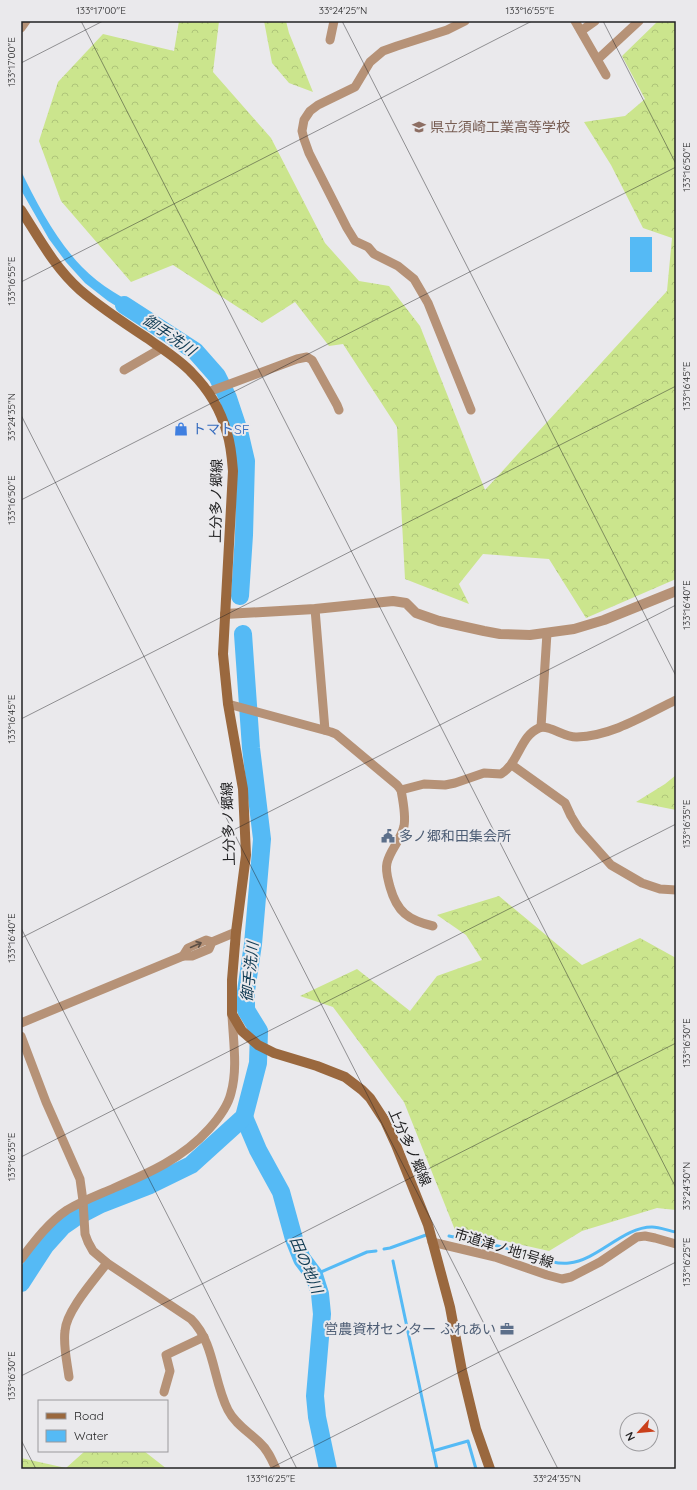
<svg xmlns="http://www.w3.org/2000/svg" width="697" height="1490" viewBox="0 0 697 1490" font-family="Quicksand,'Noto Sans JP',sans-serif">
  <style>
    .forest { fill: url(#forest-crowns) }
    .water { fill: #55baf5 }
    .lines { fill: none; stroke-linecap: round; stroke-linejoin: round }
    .stream { stroke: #55baf5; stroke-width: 3 }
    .river { stroke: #55baf5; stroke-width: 18 }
    .minor { stroke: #b69277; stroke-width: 9 }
    .tertiary { stroke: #b69277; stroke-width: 10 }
    .secondary { stroke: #9a683e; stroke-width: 10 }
    .oneway { stroke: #5d4f45 }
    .ticks { fill: none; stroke: #222223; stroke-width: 1; stroke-opacity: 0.45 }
    .labels { text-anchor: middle; stroke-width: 4; stroke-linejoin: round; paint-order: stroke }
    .education-label { font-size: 14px; fill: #785e54; stroke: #eae9ec; text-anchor: start }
    .shop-label { font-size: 14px; fill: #366cbe; stroke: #eae9ec; text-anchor: start }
    .street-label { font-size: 14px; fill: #222223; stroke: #eae9ec }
    .service-label { font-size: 14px; fill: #4e5e75; stroke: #eae9ec; text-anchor: start }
    .water-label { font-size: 15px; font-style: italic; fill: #103b53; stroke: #eae9ec }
    .neatline { fill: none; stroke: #222223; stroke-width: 1.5 }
    .ticks-label { font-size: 10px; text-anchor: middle; fill: #222223 }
  </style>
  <defs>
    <pattern id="forest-crowns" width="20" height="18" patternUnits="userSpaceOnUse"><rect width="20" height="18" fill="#cbe58d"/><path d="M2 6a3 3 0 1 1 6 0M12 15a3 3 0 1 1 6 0" fill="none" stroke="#aec479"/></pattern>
  </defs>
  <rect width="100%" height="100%" fill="#eae9ec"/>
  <g class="forest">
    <path d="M179 21H219L213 72 271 138 325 243 359 281 389 286 420 326 485 490 667 291 672 238 643 228 611 165 584 122 625 116 645 99 622 56 658 21H676V579L586 618 549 559 483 554 459 584 469 604 405 579 397 427 343 344 329 346 295 302 262 323 173 265 131 282 61 201 39 141 58 82 103 34 174 51Z"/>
    <path d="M264 21H286L289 33 313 92 289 83 272 63Z"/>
    <path d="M676 775V810L636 802 665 784Z"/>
    <path d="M499 896 582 965 640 938 676 958V1210L657 1208 582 1231 549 1251 455 1230 404 1102 333 1007 300 996 357 969 410 1011 437 976 482 960 466 935 437 915Z"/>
    <path d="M85 1451H144L167 1469H21V1458L66 1468Z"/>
  </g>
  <g class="water">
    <path d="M21 171C37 204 56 240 82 267 100 286 125 299 148 312L142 322 108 301 85 283 66 262 49 239 21 190Z"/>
    <rect x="630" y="237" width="22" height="35"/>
  </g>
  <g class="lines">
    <g class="stream">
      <path d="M449 1236C473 1241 498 1245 521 1252 536 1256 553 1265 569 1263 598 1260 623 1227 652 1227 660 1227 669 1231 676 1232"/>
      <path d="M384 1249 390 1248 426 1235"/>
      <path d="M393 1261 437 1469"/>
      <path d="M314 1275 367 1252 376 1251"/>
      <path d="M433 1451 468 1441 476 1469"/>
    </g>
    <g class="river">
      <path d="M124 305 195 351 217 376 228 398 239 431 246 461 244 535 240 596"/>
      <path d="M244 1117 258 1150 281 1192 294 1239 302 1259 314 1275 320 1294 322 1314 315 1396 317 1417 328 1469"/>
      <path d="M21 1283 45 1246 63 1226 76 1217 101 1204 150 1185 191 1165 244 1117 258 1063 259 1031 246 1010V991L253 944 262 839 251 748 243 634"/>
    </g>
    <g class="minor">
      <path d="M465 21 447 30 397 46 383 51 370 62 355 87 318 105 310 111 304 120 302 131 304 139 309 153 347 228 355 241 368 247 374 254 398 266 414 279 428 303 471 410"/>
      <path d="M575 21 606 75"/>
      <path d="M21 28 26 21"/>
      <path d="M581 31 595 21"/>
      <path d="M330 40 334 21"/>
      <path d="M598 59 639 21"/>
      <path d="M124 370 162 348"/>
      <path d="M208 392 297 359 307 357 312 360 337 405 339 410"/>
      <path d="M315 609 325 730"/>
      <path d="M228 704 331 732 336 734 397 785 401 790 424 784 445 785 455 783 484 773 501 774C519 763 520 736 539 728 549 724 565 738 577 737 612 736 645 715 676 700"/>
      <path d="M541 727 547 633"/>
      <path d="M512 765 565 803 571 816 579 829 611 865 642 883 660 889 676 890"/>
      <path d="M401 790C403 801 406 815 404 826 401 840 390 850 387 863 385 871 388 879 390 887 397 912 408 920 433 926"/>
      <path d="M183 956 188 948 206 940 212 942"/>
      <path d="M21 1023 183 956H192L209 949 212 942 236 932"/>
      <path d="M21 1036 46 1102 80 1179 83 1201 85 1234 88 1242 93 1251 107 1263 191 1319C215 1343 213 1381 228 1410 235 1424 249 1432 260 1443 268 1450 272 1460 276 1469"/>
      <path d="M432 1242 495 1257 547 1275 562 1279 571 1277 600 1262 637 1237 645 1236 655 1238 676 1244"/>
      <path d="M21 1259C34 1242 49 1222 67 1210 82 1201 98 1195 114 1188 149 1173 183 1158 209 1129 218 1119 228 1106 231 1093 238 1068 233 1040 232 1014"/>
      <path d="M69 1377C67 1362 63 1345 65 1331 66 1311 95 1279 107 1263"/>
      <path d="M164 1392 170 1371 166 1355 204 1337"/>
    </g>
    <path class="tertiary" d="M225 614 315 609 393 601 406 603 416 613 439 621 484 631 500 634 530 635 574 629 604 620 676 591"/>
    <path class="secondary" d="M21 210C39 238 55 268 80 290 101 308 124 323 147 338 162 349 179 359 192 373 208 389 221 411 227 433 231 445 232 458 233 471L223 654 228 704 243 789 246 855 236 932 232 980V1014L242 1031 258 1045 274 1053 317 1066 345 1077 362 1090 370 1098 385 1121 396 1145 428 1225 450 1307 462 1371 476 1429 490 1469"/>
  </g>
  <defs><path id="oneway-shaft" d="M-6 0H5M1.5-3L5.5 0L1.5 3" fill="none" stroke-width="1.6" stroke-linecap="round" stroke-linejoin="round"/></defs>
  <use class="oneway" href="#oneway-shaft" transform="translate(196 945) rotate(-24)"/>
  <path class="ticks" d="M81 21 676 1188M342 21 676 676M603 21 676 164M21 63 103 21M21 282 532 21M21 415 558 1469M21 500 676 167M21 719 676 386M21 928 297 1469M21 938 676 605M21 1157 676 824M21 1376 676 1043M21 1440 36 1469M269 1469 676 1262"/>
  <defs>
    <g id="school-bare" transform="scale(1.08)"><path d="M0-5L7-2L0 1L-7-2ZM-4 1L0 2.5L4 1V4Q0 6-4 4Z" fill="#8d6e63" stroke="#eae9ec" stroke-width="2.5" paint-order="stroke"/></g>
    <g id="shop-bare" transform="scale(1.08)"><path d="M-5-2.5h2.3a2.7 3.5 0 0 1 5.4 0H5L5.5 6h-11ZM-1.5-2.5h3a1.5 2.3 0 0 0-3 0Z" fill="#3f7fe0" stroke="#eae9ec" stroke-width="2.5" paint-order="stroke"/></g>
    <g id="civic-bare" transform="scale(1.08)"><path d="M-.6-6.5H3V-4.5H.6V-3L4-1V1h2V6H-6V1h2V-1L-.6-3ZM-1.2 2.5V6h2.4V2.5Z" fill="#5c6f8a" stroke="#eae9ec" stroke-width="2.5" paint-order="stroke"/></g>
    <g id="office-bare" transform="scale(1.08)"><path d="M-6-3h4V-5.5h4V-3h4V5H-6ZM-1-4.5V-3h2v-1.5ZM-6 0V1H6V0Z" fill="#5c6f8a" stroke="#eae9ec" stroke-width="2.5" paint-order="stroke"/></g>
  </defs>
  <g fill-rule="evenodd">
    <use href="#school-bare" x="419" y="127"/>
    <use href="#shop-bare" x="181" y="429"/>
    <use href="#civic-bare" x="388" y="836"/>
    <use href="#office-bare" x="507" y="1329"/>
  </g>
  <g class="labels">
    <g class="education-label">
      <text x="430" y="132">県立須崎工業高等学校</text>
    </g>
    <g class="shop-label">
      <text x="192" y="434">トマトSF</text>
    </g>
    <g class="street-label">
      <text transform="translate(216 501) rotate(-89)" y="5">上分多ノ郷線</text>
      <text transform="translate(228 824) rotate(-92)" y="5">上分多ノ郷線</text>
      <text transform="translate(410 1147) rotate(66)" y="5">上分多ノ郷線</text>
      <text transform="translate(504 1248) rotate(17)" y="5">市道津ノ地1号線</text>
    </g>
    <g class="service-label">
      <text x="399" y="841">多ノ郷和田集会所</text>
      <text x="496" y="1334" text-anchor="end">営農資材センター ふれあい</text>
    </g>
    <g class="water-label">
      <text transform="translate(169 335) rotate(35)" y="5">御手洗川</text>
      <text transform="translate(250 972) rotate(-84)" y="5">御手洗川</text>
      <text transform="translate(306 1265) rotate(67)" y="5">田の地川</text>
    </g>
  </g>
  <rect width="697" height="1490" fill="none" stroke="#eae9ec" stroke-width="44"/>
  <rect x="38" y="1400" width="130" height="52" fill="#eae9ec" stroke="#9a999c"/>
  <rect x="46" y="1413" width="20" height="6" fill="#9a683e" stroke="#9a999c"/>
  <text x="74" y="1420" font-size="12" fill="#222223">Road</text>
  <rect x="46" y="1430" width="20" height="12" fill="#55baf5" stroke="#9a999c"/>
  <text x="74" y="1440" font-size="12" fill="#222223">Water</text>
  <g transform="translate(639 1432) rotate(243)"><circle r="19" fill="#eae9ec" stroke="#9a999c"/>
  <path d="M0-3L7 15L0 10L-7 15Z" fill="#ca401b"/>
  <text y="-6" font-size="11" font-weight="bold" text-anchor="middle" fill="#222223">N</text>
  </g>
  <rect x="22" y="22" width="653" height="1446" class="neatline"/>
  <g class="ticks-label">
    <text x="101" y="14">133°17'00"E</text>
    <text x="343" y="14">33°24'25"N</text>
    <text x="530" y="14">133°16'55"E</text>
    <text transform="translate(11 62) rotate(-90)" y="4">133°17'00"E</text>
    <text transform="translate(686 167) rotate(-90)" y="4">133°16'50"E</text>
    <text transform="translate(11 281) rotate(-90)" y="4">133°16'55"E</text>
    <text transform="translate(686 386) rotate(-90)" y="4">133°16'45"E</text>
    <text transform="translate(11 417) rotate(-90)" y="4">33°24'35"N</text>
    <text transform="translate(11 500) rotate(-90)" y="4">133°16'50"E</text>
    <text transform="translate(686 605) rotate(-90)" y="4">133°16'40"E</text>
    <text transform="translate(11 719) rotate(-90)" y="4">133°16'45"E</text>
    <text transform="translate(686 824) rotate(-90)" y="4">133°16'35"E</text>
    <text transform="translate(11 938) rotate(-90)" y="4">133°16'40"E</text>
    <text transform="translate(686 1043) rotate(-90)" y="4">133°16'30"E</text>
    <text transform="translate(11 1157) rotate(-90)" y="4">133°16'35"E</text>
    <text transform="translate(686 1186) rotate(-90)" y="4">33°24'30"N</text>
    <text transform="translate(686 1262) rotate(-90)" y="4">133°16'25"E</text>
    <text transform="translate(11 1376) rotate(-90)" y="4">133°16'30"E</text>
    <text x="271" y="1482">133°16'25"E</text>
    <text x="557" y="1482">33°24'35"N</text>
  </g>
</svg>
